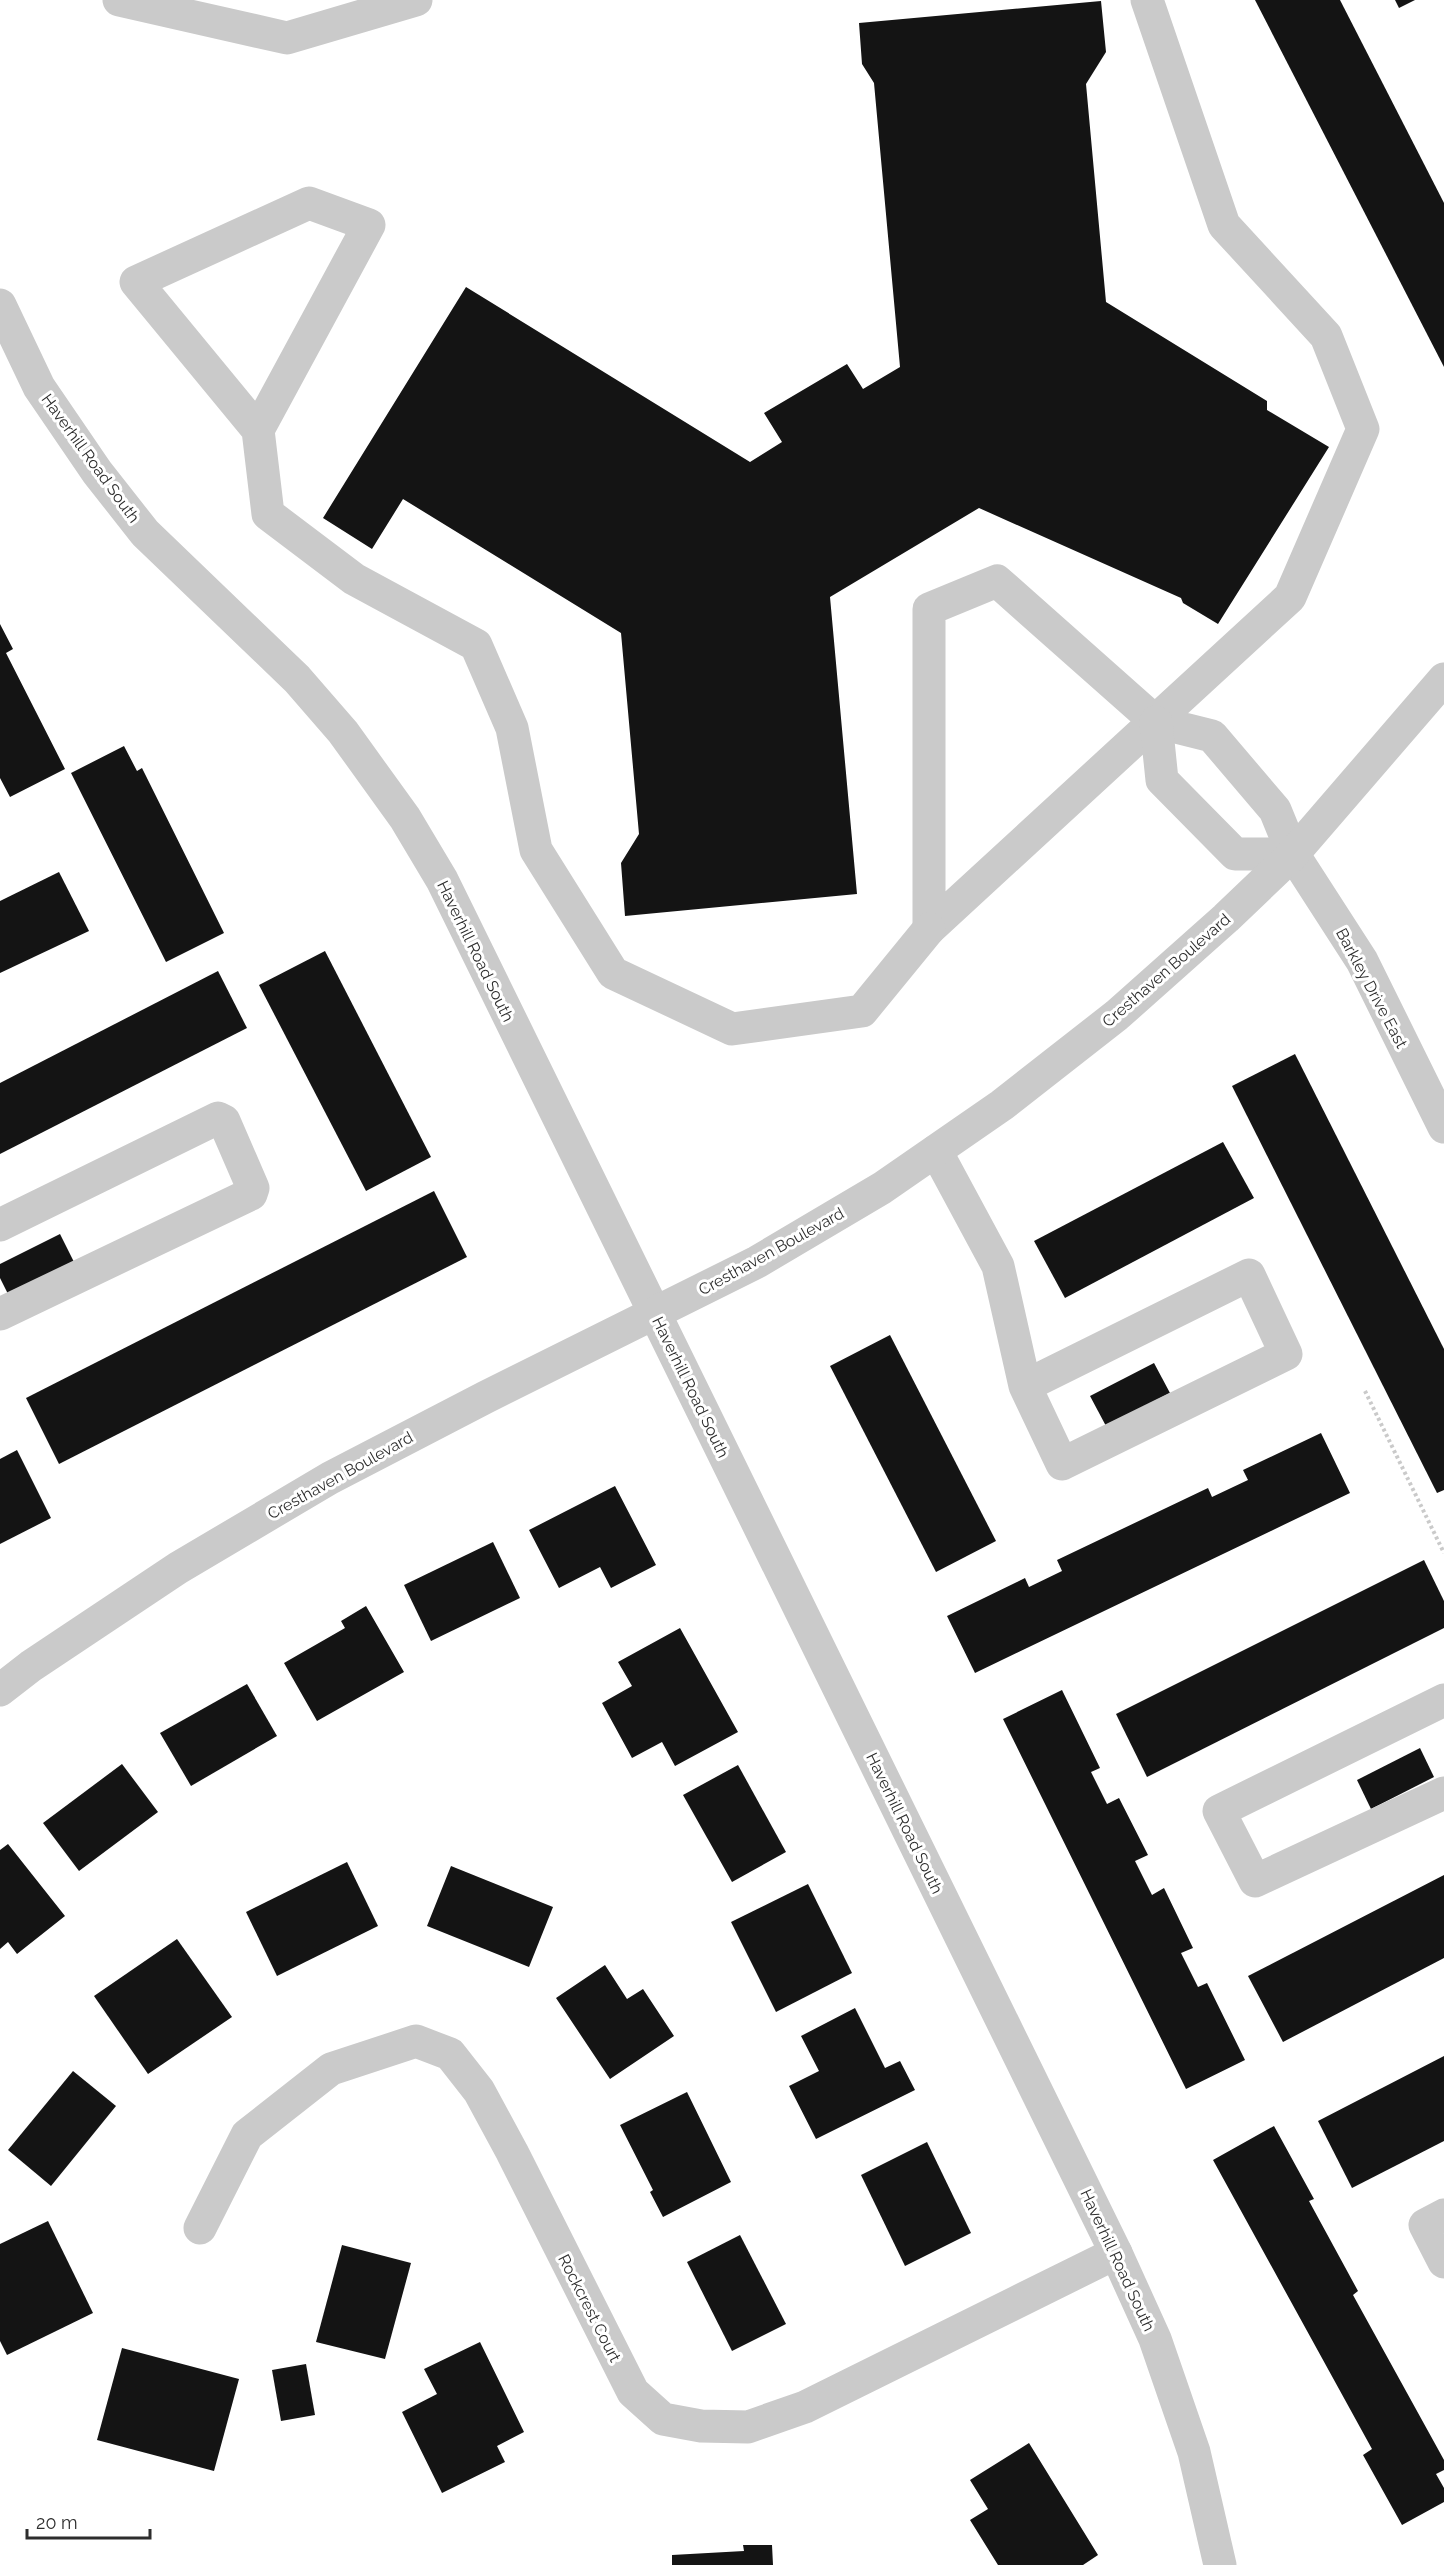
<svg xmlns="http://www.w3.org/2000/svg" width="1444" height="2565" viewBox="0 0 1444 2565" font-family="Raleway,sans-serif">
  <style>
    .building { fill: #141414 }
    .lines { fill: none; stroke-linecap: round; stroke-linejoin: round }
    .path { stroke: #cacaca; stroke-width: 4; stroke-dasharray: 3 3; stroke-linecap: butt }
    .minor { stroke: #cacaca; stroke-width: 33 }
    .labels { text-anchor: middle; stroke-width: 6; stroke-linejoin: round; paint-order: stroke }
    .street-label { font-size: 16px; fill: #2d2d2d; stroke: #fff }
  </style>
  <rect width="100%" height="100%" fill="#fff"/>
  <g class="building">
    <path d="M1255 0H1340L1444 203V367Z"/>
    <path d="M1395 0H1415L1399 8Z"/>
    <path d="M1101 1 1106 52 1086 84 1106 302 1267 401V410L1329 447 1218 624 1183 603 1181 598 979 508 830 597 857 894 625 916 621 863 639 834 621 633 403 499 372 549 323 518 466 287 750 462 782 442 764 413 847 364 863 389 900 367 874 83 862 64 859 23Z"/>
    <path d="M0 624 13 649 6 653 65 769 10 797 0 778Z"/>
    <path d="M124 746 137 771 142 768 224 933 166 962 71 773Z"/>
    <path d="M59 872 89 931 0 973V901Z"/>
    <path d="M325 951 431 1157 366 1191 259 985Z"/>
    <path d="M218 971 247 1028 0 1154V1083Z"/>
    <path d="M1295 1054 1444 1349V1490L1437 1493 1232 1086Z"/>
    <path d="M1223 1142 1254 1198 1065 1298 1034 1241Z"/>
    <path d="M434 1191 467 1257 59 1464 26 1398Z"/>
    <path d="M60 1234 75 1264 10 1298 0 1278V1264Z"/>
    <path d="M890 1335 996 1541 936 1572 830 1366Z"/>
    <path d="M1154 1363 1170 1393 1106 1426 1090 1396Z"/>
    <path d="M1321 1433 1350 1493 975 1673 947 1616 1025 1578 1029 1587 1062 1571 1057 1560 1208 1488 1212 1497 1248 1480 1243 1470Z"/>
    <path d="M17 1450 51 1518 0 1544V1459Z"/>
    <path d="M615 1486 656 1565 611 1588 600 1567 559 1588 529 1530Z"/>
    <path d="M493 1542 520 1598 431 1641 404 1585Z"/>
    <path d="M1424 1560 1444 1601V1628L1147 1777 1116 1714Z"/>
    <path d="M366 1606 404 1672 317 1721 284 1663 345 1628 341 1621Z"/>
    <path d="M680 1628 738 1732 675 1766 662 1742 632 1758 602 1703 632 1686 618 1662Z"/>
    <path d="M247 1684 277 1736 191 1786 160 1733Z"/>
    <path d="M1062 1690 1100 1768 1091 1772 1107 1804 1119 1798 1148 1855 1135 1861 1152 1895 1164 1888 1193 1948 1181 1953 1198 1987 1207 1983 1245 2060 1186 2089 1003 1719Z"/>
    <path d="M1420 1748 1434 1777 1371 1809 1357 1780Z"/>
    <path d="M122 1764 158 1812 79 1871 43 1823Z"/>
    <path d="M738 1765 786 1852 732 1882 683 1795Z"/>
    <path d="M8 1844 65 1916 17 1954 8 1942 0 1949V1850Z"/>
    <path d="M347 1862 378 1926 277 1976 246 1912Z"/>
    <path d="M451 1866 553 1907 529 1967 427 1926Z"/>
    <path d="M1444 1875V1958L1283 2042 1248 1976Z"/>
    <path d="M808 1884 852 1973 776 2012 731 1922Z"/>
    <path d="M177 1939 232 2017 148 2074 94 1996Z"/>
    <path d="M605 1965 627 1999 643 1989 674 2036 610 2079 556 1998Z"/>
    <path d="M855 2008 885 2068 900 2061 915 2090 816 2139 789 2086 819 2071 801 2036Z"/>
    <path d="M1444 2056V2141L1352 2188 1318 2121Z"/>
    <path d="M73 2071 116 2106 51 2186 8 2150Z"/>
    <path d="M687 2092 731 2182 663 2217 650 2192 653 2190 620 2125Z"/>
    <path d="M1274 2126 1314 2199 1309 2201 1358 2291 1353 2295 1444 2460V2470L1436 2474 1444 2488V2502L1402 2525 1363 2455 1372 2449 1213 2160Z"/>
    <path d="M927 2142 971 2233 905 2266 861 2175Z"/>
    <path d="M48 2221 93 2313 7 2355 0 2341V2244Z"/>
    <path d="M740 2235 786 2324 732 2351 687 2262Z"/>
    <path d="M342 2245 411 2263 385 2359 316 2342Z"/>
    <path d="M480 2342 524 2432 497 2446 505 2462 442 2493 402 2412 437 2394 424 2369Z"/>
    <path d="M122 2348 239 2379 214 2471 97 2440Z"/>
    <path d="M306 2364 315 2415 281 2421 272 2370Z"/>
    <path d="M1029 2443 1098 2555 1083 2565H998L970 2520 988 2509 970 2480Z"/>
    <path d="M743 2545H772L773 2565H672V2555L744 2551Z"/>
  </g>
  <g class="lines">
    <path class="path" d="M1365 1391 1444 1553"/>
    <g class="minor">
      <path d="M119 0 287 38 416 0"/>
      <path d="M1147 0 1224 225 1326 336 1363 429 1290 597 929 929V609L997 581 1156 722 1212 736 1275 810 1293 854 1362 961 1444 1127"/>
      <path d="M0 305 39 387 97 472 145 533 297 679 343 732 405 818 442 880 1116 2253 1155 2339 1194 2452 1220 2565"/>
      <path d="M258 430 136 282 309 203 369 225 258 430 268 514 354 579 476 645 512 728 536 850 613 973 732 1029 862 1011 929 929"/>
      <path d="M1156 722 1162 780 1235 854H1293"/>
      <path d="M936 1151 998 1266 1025 1386 1062 1464 1286 1354 1249 1275 1025 1386"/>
      <path d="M0 1225 218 1118 224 1121 253 1188 251 1194 0 1314"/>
      <path d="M0 1690 31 1666 178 1568 330 1478 486 1397 757 1262 882 1188 1002 1105 1117 1015 1226 918 1293 854 1444 679"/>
      <path d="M1444 1700 1219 1811 1255 1881 1444 1793"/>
      <path d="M1444 2215 1425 2225 1444 2262"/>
      <path d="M200 2228 247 2135 331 2069 416 2041 450 2054 479 2091 512 2152 633 2392 663 2419 701 2426 748 2427 805 2407 1116 2253"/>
    </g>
  </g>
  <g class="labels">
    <g class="street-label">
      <text transform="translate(91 458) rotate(54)" y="6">Haverhill Road South</text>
      <text transform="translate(476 951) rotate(64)" y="6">Haverhill Road South</text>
      <text transform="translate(1166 970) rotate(-41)" y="6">Cresthaven Boulevard</text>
      <text transform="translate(1372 988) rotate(62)" y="6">Barkley Drive East</text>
      <text transform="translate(771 1251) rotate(-29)" y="6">Cresthaven Boulevard</text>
      <text transform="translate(691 1387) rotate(64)" y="6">Haverhill Road South</text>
      <text transform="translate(340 1475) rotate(-29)" y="6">Cresthaven Boulevard</text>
      <text transform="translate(905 1823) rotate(64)" y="6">Haverhill Road South</text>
      <text transform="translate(1118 2260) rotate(65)" y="6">Haverhill Road South</text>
      <text transform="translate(590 2308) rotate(63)" y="6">Rockcrest Court</text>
    </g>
  </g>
  <path d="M27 2529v9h123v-9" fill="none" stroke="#2d2d2d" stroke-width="3"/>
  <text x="36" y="2529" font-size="18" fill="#2d2d2d" stroke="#ffffff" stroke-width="4.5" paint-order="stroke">20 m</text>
</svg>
